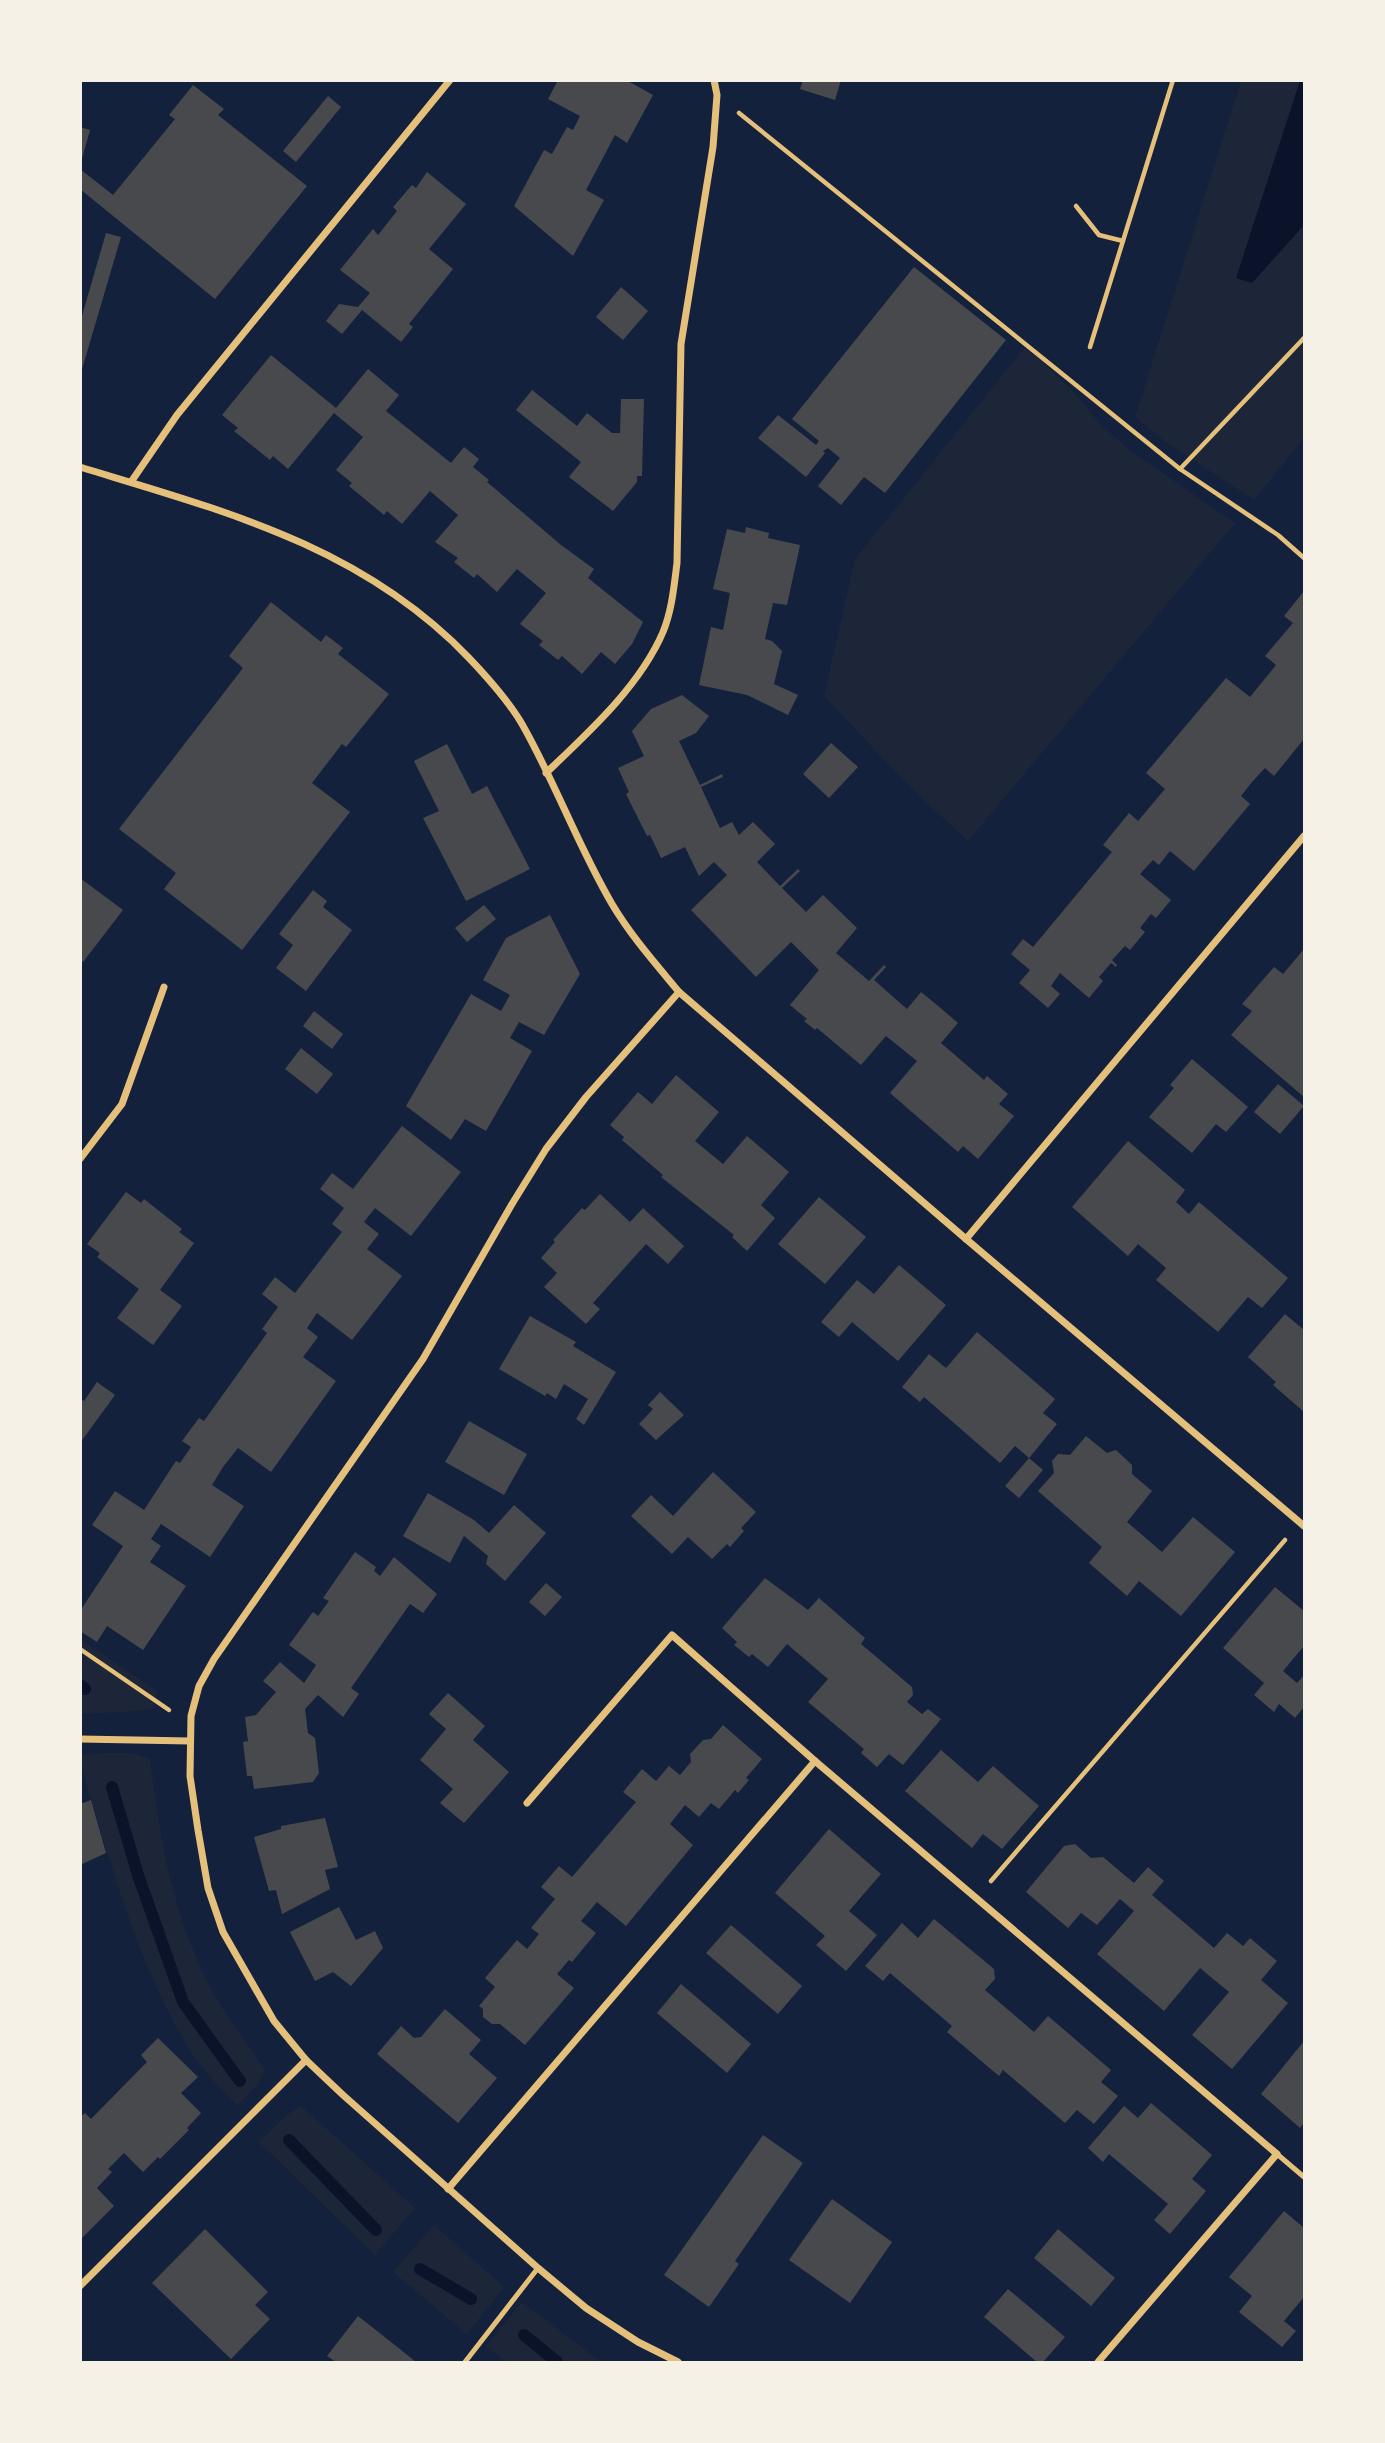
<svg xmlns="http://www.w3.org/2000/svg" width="1385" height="2443" viewBox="0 0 1385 2443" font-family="'Fira Sans Condensed',sans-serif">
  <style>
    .green { fill: #1d2539 }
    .water { fill: #0b132b }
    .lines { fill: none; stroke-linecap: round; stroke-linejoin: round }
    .stream { stroke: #0b132b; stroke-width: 12 }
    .building { fill: #48494c }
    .path { stroke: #e5c07b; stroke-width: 4.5 }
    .service { stroke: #e5c07b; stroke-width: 5 }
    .minor { stroke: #e5c07b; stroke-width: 7 }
  </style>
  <rect width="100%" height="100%" fill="#14213d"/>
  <g class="green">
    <path d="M1241 81H1300L1249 237 1252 283 1304 225V438L1254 500 1166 442 1135 417Z"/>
    <path d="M1024 348 1040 359 1079 398 1102 426 1132 452 1235 523 968 841 910 787 824 696 855 559Z"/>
    <path d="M80 1639 157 1691 153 1708 138 1711 81 1714Z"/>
    <path d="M105 1753H131L150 1758C160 1845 176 1932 222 2008 236 2029 251 2049 265 2069L258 2084 237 2106C221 2088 202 2070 189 2049 137 1963 110 1861 81 1766V1755Z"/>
    <path d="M301 2106 415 2208 375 2255 259 2142 287 2115Z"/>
    <path d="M434 2225 504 2287 467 2334 393 2272Z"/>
    <path d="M522 2302 601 2362H506L486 2346Z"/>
  </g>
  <path class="water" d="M1300 81H1304V225L1252 283 1236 278Z"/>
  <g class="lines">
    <g class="stream">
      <path d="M80 1685 85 1689"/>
      <path d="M112 1787 138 1875 183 2002 240 2081"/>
      <path d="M289 2140 376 2230"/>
      <path d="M420 2269 471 2299"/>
      <path d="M524 2335 557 2362"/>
    </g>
  </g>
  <g class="building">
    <path d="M558 80H626L653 95 627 143 615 135 586 190 604 200 573 256 514 206 544 150 552 154 567 127 573 130 580 116 548 99Z"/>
    <path d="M803 80H841L835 100 800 89Z"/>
    <path d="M193 85 224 109 218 115 307 186 215 299 80 189V169L113 195 175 119 169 115Z"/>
    <path d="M328 96 341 107 296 162 283 151Z"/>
    <path d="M80 127 90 130 81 162H80Z"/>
    <path d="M427 172 466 204 429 249 453 269 409 324 413 327 401 342 362 310 342 334 326 321 339 304 358 307 370 293 340 270 373 229 378 235 397 211 393 207 412 185 416 188Z"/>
    <path d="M106 233 121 237 80 376V323Z"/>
    <path d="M914 267 1006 340 885 493 864 477 841 505 818 486 840 458 828 448 823 451 825 453 806 477 758 438 778 415 816 445 819 441 792 419Z"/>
    <path d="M621 287 648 311 623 340 596 317Z"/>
    <path d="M271 355 336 408 368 369 399 395 386 411 451 463 464 447 479 459 473 467 489 480 487 482 561 545 594 569 588 578 643 622 632 644 615 664 601 652 582 674 562 656 558 660 539 645 543 641 520 624 546 593 517 569 497 592 477 574 474 578 454 562 458 558 435 542 458 515 430 491 402 524 387 511 384 515 349 486 352 483 336 470 363 437 334 413 288 469 273 456 270 460 234 431 238 428 222 415Z"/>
    <path d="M532 390 577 426 587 413 612 433H620L621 399H644L642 476H637V482L613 511 569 477 581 462 516 410Z"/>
    <path d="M746 527 769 533 768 538 800 545 787 605 773 603 765 639 772 641 782 651 774 684 798 695 788 715 747 695 699 685 711 627 723 630 730 593 713 589 727 529 745 533Z"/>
    <path d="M1304 591V739L1274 776 1265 768 1252 782 1241 796 1250 804 1194 871 1170 851 1159 865 1153 860 1140 874 1171 900 1156 918 1151 914 1140 928 1145 932 1130 950 1125 946 1112 960 1117 965 1116 967 1111 963 1099 977 1103 981 1089 998 1060 973 1051 986 1060 994 1048 1008 1019 983 1030 970 1011 954 1023 939 1033 947 1112 852 1103 845 1129 813 1138 821 1165 789 1146 773 1226 678 1250 697 1276 665 1265 656 1293 623 1284 616Z"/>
    <path d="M271 602 321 642 326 635 343 648 338 654 389 694 346 747 342 744 312 783 350 812 242 950 164 889 176 873 119 829 243 668 229 656Z"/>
    <path d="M682 695 709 716 696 733 679 741 700 785 722 774 723 777 701 787 720 828 732 822 739 835 753 822 775 844 757 862 780 886 798 869 800 871 782 888 806 912 823 895 857 928 836 953 869 981 884 965 886 967 874 980 907 1009 921 992 937 1005 958 1023 941 1043 984 1080 987 1076 1008 1094 999 1104 1014 1116 978 1159 963 1146 958 1152 890 1093 917 1061 886 1036 861 1065 817 1028 815 1030 804 1021 807 1019 790 1005 819 970 791 942 756 977 691 910 727 875 714 862 699 876 685 847 661 858 650 835 647 836 626 794 629 792 618 768 644 756 632 731 651 709Z"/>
    <path d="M831 743 858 767 829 798 803 774Z"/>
    <path d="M447 744 472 794 487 786 530 869 466 901 423 818 439 811 414 761Z"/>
    <path d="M80 878 123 910 83 962 80 960Z"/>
    <path d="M313 890 327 901 323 907 352 930 306 991 276 968 293 945 279 934Z"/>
    <path d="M484 905 496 919 467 942 455 928Z"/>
    <path d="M550 915 580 974 544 1035 519 1022 510 1038 532 1051 486 1131 465 1119 451 1140 406 1106 471 994 501 1011 510 995 483 980 506 938Z"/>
    <path d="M1304 949V1097L1231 1035 1252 1011 1242 1004 1274 967 1283 974Z"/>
    <path d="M314 1011 343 1034 332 1049 303 1026Z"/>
    <path d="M301 1048 333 1074 317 1094 285 1069Z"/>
    <path d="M1192 1059 1248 1107 1226 1132 1216 1124 1192 1153 1149 1117 1174 1088 1170 1085Z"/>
    <path d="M676 1075 719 1112 695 1141 723 1164 747 1136 789 1172 761 1205 775 1218 747 1251 732 1237 734 1235 661 1177 663 1175 622 1140 624 1137 610 1125 638 1092 652 1104Z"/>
    <path d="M1278 1084 1304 1106 1280 1134 1254 1112Z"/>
    <path d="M402 1126 461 1172 411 1236 375 1208 364 1222 379 1234 367 1249 402 1276 352 1340 317 1313 307 1328 318 1337 303 1357 336 1381 271 1472 238 1448 223 1467 212 1485 244 1506 210 1557 161 1524 151 1539 161 1546 150 1562 186 1586 143 1650 107 1626 97 1642 80 1631V1607L82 1608 123 1546 92 1525 115 1491 144 1510 176 1461 180 1463 191 1447 182 1441 199 1418 204 1421 267 1333 262 1329 278 1307 262 1294 275 1277 295 1293 342 1232 332 1224 344 1208 320 1189 332 1173 353 1189Z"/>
    <path d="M1128 1141 1185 1190 1176 1202 1189 1214 1199 1202 1288 1278 1262 1308 1248 1297 1218 1332 1156 1280 1166 1268 1138 1244 1128 1256 1072 1207Z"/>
    <path d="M126 1192 141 1203 144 1199 182 1229 179 1232 194 1243 160 1290 182 1306 153 1345 117 1318 139 1289 97 1257 100 1253 87 1244Z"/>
    <path d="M600 1194 630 1222 643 1208 684 1246 668 1264 646 1244 593 1303 600 1309 586 1324 544 1287 557 1273 541 1258 555 1242 553 1240 582 1208 585 1210Z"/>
    <path d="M819 1197 866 1237 825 1284 778 1244Z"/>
    <path d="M899 1265 946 1305 898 1361 852 1322 839 1337 821 1322 857 1280 874 1294Z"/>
    <path d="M1285 1314 1304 1330V1412L1273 1385 1276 1382 1248 1357Z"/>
    <path d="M530 1316 576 1342 573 1346 616 1372 584 1425 576 1419 588 1399 564 1384 556 1399 547 1393 545 1396 499 1369Z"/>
    <path d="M977 1332 1055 1399 1043 1413 1057 1424 1029 1458 1015 1446 1000 1463 924 1397 920 1402 902 1387 929 1354 946 1368Z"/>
    <path d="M97 1382 115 1395 80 1443V1399L84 1401Z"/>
    <path d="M660 1392 684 1415 656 1440 639 1424 653 1409 648 1405Z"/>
    <path d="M469 1421 527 1454 504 1495 445 1462Z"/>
    <path d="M1086 1436 1107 1453 1116 1450 1132 1465V1474L1152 1491 1127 1522 1162 1552 1193 1517 1235 1552 1181 1616 1139 1581 1127 1596 1089 1563 1102 1547 1038 1491 1054 1473 1052 1461 1058 1454 1070 1455Z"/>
    <path d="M1029 1458 1043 1470 1019 1498 1005 1486Z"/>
    <path d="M713 1472 756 1512 741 1528 744 1531 730 1547 727 1544 712 1559 688 1537 672 1554 631 1516 651 1495 673 1516Z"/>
    <path d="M428 1493 474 1520 489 1533 514 1505 546 1533 505 1581 486 1564 488 1556 464 1536 450 1563 403 1536Z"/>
    <path d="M355 1552 376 1567 374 1571 380 1576 394 1557 437 1594 423 1613 410 1604 351 1688 359 1694 343 1717 318 1695 305 1709 308 1733 315 1738 319 1773 313 1782 254 1789 252 1776H247L243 1742 248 1741 245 1717 256 1715 276 1692 263 1681 280 1662 304 1683 316 1665 289 1645 313 1612 318 1616 329 1601 323 1598Z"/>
    <path d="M765 1578 808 1610 819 1598 865 1638 861 1644 912 1687 913 1695 907 1702 922 1714 928 1709 941 1719 903 1765 889 1754 877 1767 861 1753 864 1749 808 1702 828 1679 787 1644 768 1667 752 1654 749 1657 734 1645 737 1642 722 1628Z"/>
    <path d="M546 1583 562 1597 545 1616 529 1602Z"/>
    <path d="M1275 1587 1304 1611V1646L1283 1671 1297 1683 1304 1675V1707L1295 1718 1279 1704 1274 1712 1254 1695 1264 1683 1223 1648Z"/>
    <path d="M448 1693 485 1726 473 1740 509 1772 464 1823 440 1803 453 1789 420 1760 446 1729 429 1714Z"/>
    <path d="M723 1725 762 1759 746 1778 749 1780 738 1793 735 1790 719 1809 711 1803 699 1817 685 1805 670 1824 693 1845 626 1926 597 1902 581 1921 596 1933 572 1962 569 1960 557 1974 574 1988 525 2045 500 2024H492L483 2017V2009L479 2006 495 1987 485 1978 517 1940 527 1949 539 1934 531 1928 555 1899 541 1887 559 1866 572 1877 636 1802 623 1792 642 1769 656 1781 669 1766 680 1775 691 1762 690 1754 703 1740 711 1739Z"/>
    <path d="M941 1750 978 1782 993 1766 1039 1806 1002 1849 983 1834 972 1848 905 1791Z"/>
    <path d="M91 1800 106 1853 80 1865V1804Z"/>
    <path d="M325 1818 338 1867 325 1870 330 1889 282 1914 276 1890 269 1891 254 1837 281 1829V1826Z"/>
    <path d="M829 1829 881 1874 849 1911 877 1935 846 1971 816 1945 825 1936 775 1893Z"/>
    <path d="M1075 1844 1091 1858 1103 1857 1134 1883 1148 1867 1164 1881 1152 1895 1214 1948 1227 1933 1243 1946 1250 1938 1277 1961 1261 1980 1288 2003 1232 2069 1192 2035 1229 1992 1200 1968 1164 2011 1097 1954 1134 1911 1120 1899 1097 1925 1081 1913 1068 1928 1026 1892 1064 1846Z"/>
    <path d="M339 1907 356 1940 375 1931 383 1948 351 1986 333 1972 315 1981 290 1932Z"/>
    <path d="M934 1919 994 1969 995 1979 985 1990 1034 2032 1048 2016 1111 2070 1101 2082 1118 2096 1094 2124 1077 2110 1065 2123 1003 2070 999 2076 947 2032 952 2026 890 1973 883 1981 865 1966 902 1923 918 1938Z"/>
    <path d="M731 1925 802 1986 778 2014 706 1953Z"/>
    <path d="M681 1984 751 2044 727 2073 657 2013Z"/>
    <path d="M445 2009 481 2040 469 2054 497 2078 458 2123 377 2054 401 2026 414 2038 421 2037Z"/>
    <path d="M158 2038 198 2077 181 2093 201 2113 187 2128 189 2130 160 2159 158 2157 143 2172 124 2153 108 2169 112 2172 97 2188 114 2206 80 2240V2117L85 2113 91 2119 147 2062 141 2055Z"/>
    <path d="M1304 2041V2123L1300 2128 1261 2094Z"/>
    <path d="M1151 2103 1212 2155 1192 2179 1206 2191 1170 2234 1154 2220 1168 2204 1109 2154 1103 2162 1088 2148 1124 2106 1138 2118Z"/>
    <path d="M763 2135 803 2163 735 2261 739 2264 709 2307 664 2275Z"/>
    <path d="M832 2199 892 2242 850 2303 789 2260Z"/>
    <path d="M1284 2211 1304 2228V2297L1284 2321 1296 2331 1282 2347 1239 2312 1252 2296 1229 2277Z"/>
    <path d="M205 2229 268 2292 255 2305 270 2319 231 2359 152 2283Z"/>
    <path d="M1058 2229 1115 2278 1091 2306 1034 2258Z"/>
    <path d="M1008 2289 1065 2337 1043 2362H1037L984 2317Z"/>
    <path d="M358 2316 396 2346 416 2362H336L327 2356Z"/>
  </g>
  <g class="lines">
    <g class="path">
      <path d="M739 113 1180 469 1304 338"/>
      <path d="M1076 206 1099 235 1123 241"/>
      <path d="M1090 347 1173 80"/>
      <path d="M1180 469 1278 535 1304 558"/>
      <path d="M80 1649 169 1710"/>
      <path d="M991 1881 1285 1540"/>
    </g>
    <g class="service">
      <path d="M1277 2154 1304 2177"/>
      <path d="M465 2362 538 2268"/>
    </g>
    <g class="minor">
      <path d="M80 467C224 511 362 546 469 658 488 678 508 700 522 724 555 782 578 846 612 904 631 936 655 963 679 992L966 1239 1304 1526"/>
      <path d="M131 482 177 415 450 80"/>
      <path d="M546 773C588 733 640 686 663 632 672 610 674 586 677 563L681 344 713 147 717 95 714 80"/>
      <path d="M80 1159 122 1104 164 987"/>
      <path d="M966 1239 1304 836"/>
      <path d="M80 1739 190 1741"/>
      <path d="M527 1803 672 1635 815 1761"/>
      <path d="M448 2189 815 1761 1277 2154 1098 2362"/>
      <path d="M80 2286 306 2060"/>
      <path d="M678 2362 638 2342 586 2308 538 2268 343 2095 306 2060 274 2021 223 1932 208 1888 198 1830 190 1776 191 1716 199 1686 214 1659 423 1359 512 1204 546 1149 586 1097 679 992"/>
    </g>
  </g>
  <rect width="1385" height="2443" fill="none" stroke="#f6f1e7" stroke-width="164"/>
</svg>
